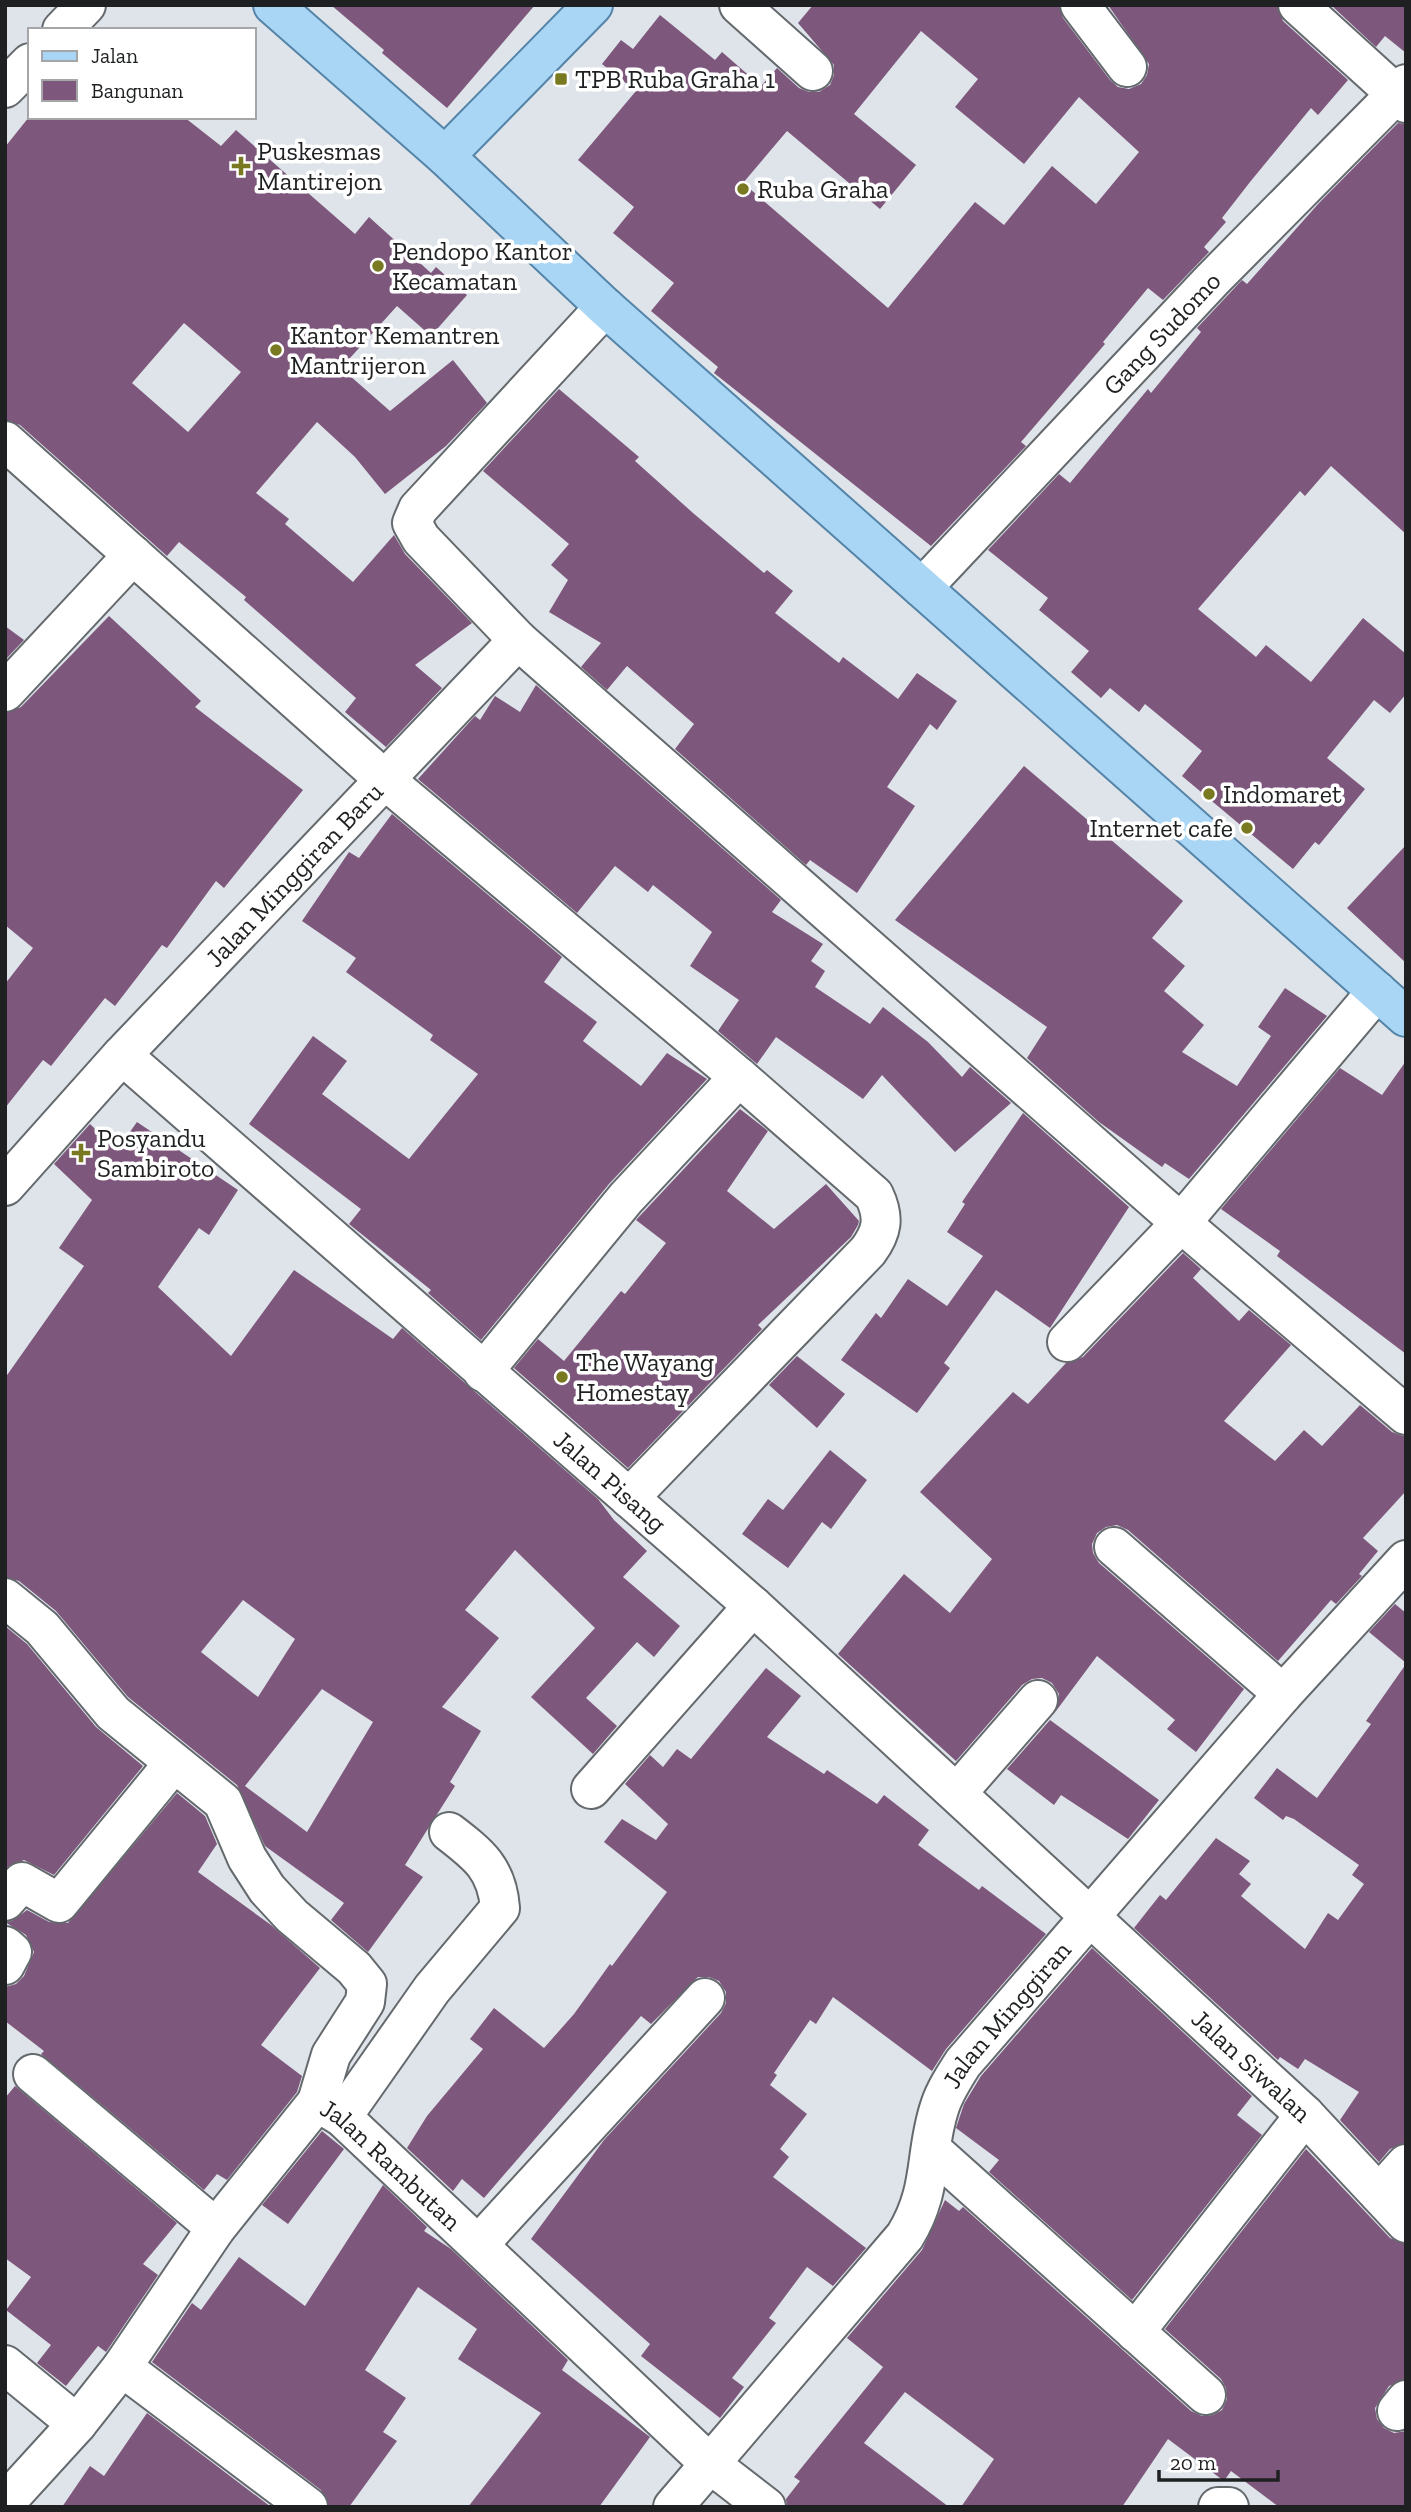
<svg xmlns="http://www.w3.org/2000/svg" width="1411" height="2512" viewBox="0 0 1411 2512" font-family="'Zilla Slab',serif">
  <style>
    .building { fill: #7e577c; fill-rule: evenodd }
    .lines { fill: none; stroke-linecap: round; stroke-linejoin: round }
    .minor-casing { stroke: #64696d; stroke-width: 42 }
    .major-casing { stroke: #5484a8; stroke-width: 42 }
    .minor { stroke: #fff; stroke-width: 38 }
    .major { stroke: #aad6f6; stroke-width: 38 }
    .poi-dot { fill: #787921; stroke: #fff; stroke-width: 2.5 }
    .labels { text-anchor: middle; stroke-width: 7; stroke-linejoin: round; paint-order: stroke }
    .poi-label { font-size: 26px; fill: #1e2022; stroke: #fff; text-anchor: start }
    .street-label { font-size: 26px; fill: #1e2022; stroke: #fff }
  </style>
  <rect width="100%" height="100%" fill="#dee4e9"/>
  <g class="building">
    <path d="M331 5H535L447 108 382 53 384 50Z"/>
    <path d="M813 5H1059L1063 18 1110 80 1118 87 1129 89 1141 84 1147 75 1149 64 1108 5H1277L1283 21 1348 80 1318 115 1311 108 1250 182 1222 218 1226 222 1204 247 1209 252 1163 300 1148 288 1103 342 1105 344 1021 442 1026 446 931 546 714 373 718 367 651 311 674 283 613 233 634 207 578 160 636 91 602 64 621 40 633 49 660 15 715 60 722 52 761 86 777 68 799 88 809 92H819L830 85 834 75V65L798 23ZM921 31 978 79 955 107 1024 164 1079 97 1139 152 1096 204 1052 166 1004 225 975 202 888 308 743 183 787 131 880 209 916 165 854 114Z"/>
    <path d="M1331 5H1406V53L1385 36 1376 47Z"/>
    <path d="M29 117H184L221 146 236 130 355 234 369 217 431 273 436 267 467 295 431 336 397 306 341 368 390 411 453 360 487 403 446 446 385 494 355 457 317 422 256 493 289 519 285 524 353 582 394 535 405 554 472 623 415 665 442 688 386 747 345 712 356 698 244 600 246 597 179 542 167 556 20 425 5 420V147ZM184 323 241 372 188 432 132 383Z"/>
    <path d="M1398 123 1406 124V534L1331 466 1305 496 1300 491 1198 609 1256 657 1266 645 1311 682 1363 618 1406 654V694L1390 713 1374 700 1327 758 1365 789 1319 845 1315 842 1293 869 1182 776 1202 751 1145 704 1139 712 1110 688 1101 698 1071 672 1089 651 1039 610 1048 598 988 550 1059 474 1070 483 1148 389 1151 393 1201 332 1197 328 1242 280 1247 284 1319 203Z"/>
    <path d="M559 389 639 457 635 461 693 513 764 573 767 570 793 591 775 613 839 663 843 657 898 699 917 673 957 701 937 730 930 724 887 787 915 806 857 893 810 860 806 865 675 749 694 724 627 666 607 690 581 667 601 643 549 612 568 580 551 565 569 544 483 471Z"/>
    <path d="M109 616 201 701 195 707 303 790 224 888 216 881 167 948 162 945 115 1006 105 998 51 1066 43 1060 5 1108V984L33 948 5 925V713L21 707Z"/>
    <path d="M5 626 24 640 5 660Z"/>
    <path d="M536 685 781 900 772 912 823 944 811 961 825 971 815 987 870 1024 883 1007 928 1042 962 1077 970 1067 1011 1103 955 1152 882 1075 863 1099 776 1037 757 1064 718 1031 739 1000 690 966 712 932 653 885 648 892 615 866 577 913 418 779 475 716 480 720 495 696 520 712Z"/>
    <path d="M1024 766 1183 901 1152 938 1185 966 1164 991 1204 1025 1182 1052 1237 1086 1271 1036 1258 1027 1285 988 1327 1016 1189 1179 1165 1163 1162 1167 1099 1122 1027 1058 1047 1027 895 920Z"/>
    <path d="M392 814 562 957 544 982 597 1022 583 1041 641 1086 667 1053 707 1079 609 1184 481 1340 428 1293 431 1290 349 1224 361 1209 249 1124 313 1036 347 1061 322 1094 409 1159 478 1074 430 1040 433 1035 346 972 356 958 302 921 349 852 359 858Z"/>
    <path d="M1406 845V963L1347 908Z"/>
    <path d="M1406 1061V1354L1277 1256 1280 1251 1221 1209 1340 1068 1382 1095Z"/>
    <path d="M740 1109 768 1131 727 1191 774 1229 826 1184 859 1221 858 1225 851 1237 758 1325 762 1329 628 1468 514 1368 538 1339 564 1361 621 1291 625 1294 666 1243 636 1220Z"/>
    <path d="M1023 1113 1129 1207 1050 1328 996 1290 944 1363 950 1368 917 1413 841 1360 876 1313 881 1318 908 1279 947 1306 983 1256 947 1232 965 1204 962 1202Z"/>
    <path d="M137 1122 238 1190 209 1235 199 1228 158 1287 231 1356 294 1270 393 1339 402 1328 598 1499 614 1520 647 1551 623 1577 680 1626 654 1657 637 1642 586 1698 617 1726 593 1754 531 1697 595 1628 515 1550 465 1610 499 1638 442 1707 481 1731 450 1782 455 1786 405 1865 423 1877 368 1952 331 1920 344 1903 265 1846 237 1785 128 1697 56 1611 19 1581 5 1577V1378L84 1266 59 1248 92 1200 54 1164 90 1124 117 1150ZM243 1600 295 1639 258 1697 201 1652ZM322 1689 373 1722 307 1832 245 1786Z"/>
    <path d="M1183 1253 1201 1269 1193 1278 1239 1321 1249 1310 1291 1345 1224 1421 1275 1461 1304 1430 1322 1446 1360 1405 1392 1432 1406 1437V1491L1363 1538 1378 1551 1359 1574 1362 1576 1336 1604 1331 1600 1278 1661 1128 1530 1117 1525 1106 1527 1097 1533 1092 1544 1093 1553 1099 1563 1244 1689 1196 1752 1167 1729 1175 1720 1097 1656 1056 1711 1059 1694 1052 1683 1042 1678 1032 1679 1022 1685 956 1761 838 1654 904 1574 950 1613 992 1559 920 1492 1013 1392 1028 1404 1066 1363 1083 1357Z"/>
    <path d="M797 1356 845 1394 817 1428 769 1385Z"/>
    <path d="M830 1450 867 1480 831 1529 822 1522 788 1568 742 1534 768 1499 783 1510Z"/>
    <path d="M1395 1604 1406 1613V1663L1369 1632Z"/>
    <path d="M5 1626 27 1644 96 1727 143 1766 54 1875 24 1860 5 1868Z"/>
    <path d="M1406 1664V2143L1390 2149 1379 2162 1340 2120 1359 2092 1305 2059 1298 2069 1280 2057 1278 2060 1134 1928 1160 1895 1166 1900 1216 1838 1250 1861 1239 1874 1251 1884 1241 1896 1305 1949 1328 1913 1338 1920 1364 1884 1352 1875 1359 1865 1294 1819 1286 1816 1283 1820 1254 1798 1277 1768 1317 1798 1371 1724 1366 1721Z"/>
    <path d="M766 1668 801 1696 767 1737 824 1774 827 1770 877 1804 884 1795 929 1830 918 1845 979 1890 982 1886 1046 1934 946 2049 932 2071 833 1997 816 2024 810 2020 774 2073 777 2075 770 2085 807 2114 780 2149 789 2157 773 2177 866 2248 833 2286 807 2267 769 2318 776 2323 732 2378 744 2387 720 2418 641 2356 650 2344 531 2239 604 2140 721 2013 726 2003V1992L719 1981 709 1977H698L651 2024 641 2016 484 2198 462 2179 453 2191 407 2148 427 2116 483 2049 470 2039 494 2008 544 2048 574 2014 610 1964 612 1966 667 1892 604 1842 622 1819 656 1840 668 1824 625 1784 650 1755 663 1767 677 1749 691 1759Z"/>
    <path d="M1050 1720 1159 1800 1128 1839 1061 1795 1054 1805 1007 1769Z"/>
    <path d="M177 1793 205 1816 217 1844 198 1872 271 1925 320 1968 261 2045 302 2076 297 2092 227 2180 217 2174 204 2190 41 2054 44 2051 5 2021V1987L16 1984 24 1976 34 1952 26 1935 5 1922 12 1921 27 1910 49 1922 68 1923Z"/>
    <path d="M1092 1948 1252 2096 1237 2115 1262 2135 1132 2300 989 2172 999 2160 956 2128 964 2104 981 2076Z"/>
    <path d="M15 2086 177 2223 143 2264 158 2275 106 2352 98 2346 66 2386 37 2363 51 2345 6 2310 31 2277 5 2258V2098Z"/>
    <path d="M322 2131 344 2149 288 2224 262 2205Z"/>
    <path d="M1306 2149 1390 2238 1406 2244V2379L1389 2386 1375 2408 1377 2419 1384 2428 1394 2433 1406 2431V2507H1279L1231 2471 1224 2481 1168 2439 1122 2507H961L994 2459 905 2392 864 2443 949 2507H787L786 2499 800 2481 794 2477 883 2367 847 2338 922 2250 945 2200 959 2211 963 2207 1191 2411 1202 2416 1213 2415 1222 2410 1227 2399 1226 2388 1221 2379 1165 2329Z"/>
    <path d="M383 2185 427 2227 424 2231 451 2249 568 2360 562 2370 650 2437 599 2507H468L541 2413 458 2359 477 2329 418 2287 365 2370 406 2398 383 2432 397 2441 349 2507H329L321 2490 152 2362 192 2303 201 2310 239 2257 305 2306Z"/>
    <path d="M147 2413 271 2507H62L90 2466 104 2476Z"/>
  </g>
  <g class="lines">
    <g class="minor-casing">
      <g id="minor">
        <path d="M739 5 813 71"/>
        <path d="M1080 5 1127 67"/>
        <path d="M1298 5 1406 103"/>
        <path d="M62 30 86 5"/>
        <path d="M5 88 30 63"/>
        <path d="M605 307 418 509 412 523 421 539 518 640 1181 1223 1406 1415"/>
        <path d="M5 441 384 779 739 1077 874 1195C885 1218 882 1232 868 1251L629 1498"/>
        <path id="s1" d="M922 588 1212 280 1406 84"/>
        <path d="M5 692 133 555"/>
        <path id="s2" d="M122 1055 753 1606 1305 2115 1406 2223"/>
        <path id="s3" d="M5 1186 122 1055 518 640"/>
        <path d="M1067 1342 1181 1223 1377 991"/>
        <path d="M483 1372 626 1198 739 1077"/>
        <path d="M1114 1547 1283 1694"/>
        <path d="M5 1598 42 1628 113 1713 223 1802 247 1858 267 1889 292 1916 354 1968 367 1984 365 2002 331 2055 317 2102"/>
        <path d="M591 1789 753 1606"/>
        <path d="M957 1793 1038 1700"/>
        <path d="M5 1901 22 1882 59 1903 173 1764"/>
        <path d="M5 1946 12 1952 5 1965"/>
        <path d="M33 2074 216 2228"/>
        <path d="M342 2117 432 1989 500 1908C497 1869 479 1855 449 1832"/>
        <path d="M932 2150 1206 2395"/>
        <path d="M1379 2194 1406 2164"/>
        <path d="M480 2243 705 1998"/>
        <path d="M1135 2332 1305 2115"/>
        <path d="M5 2365 77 2424"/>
        <path d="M122 2367 308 2507"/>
        <path d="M1397 2411 1406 2400"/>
        <path id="s4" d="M5 2503 77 2424 122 2367 216 2228 317 2102 342 2117 709 2463 766 2507"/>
        <path id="s5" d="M673 2507 905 2236C934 2189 924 2153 940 2106 945 2091 954 2077 963 2063L1283 1694 1406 1560"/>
        <path d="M1218 2507H1229"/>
      </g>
    </g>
    <g class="major-casing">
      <g id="major">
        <path d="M273 5 445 156 605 307 1406 1017"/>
        <path d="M445 156 593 5"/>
      </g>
    </g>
    <use href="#minor" class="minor"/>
    <use href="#major" class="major"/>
  </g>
  <g class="poi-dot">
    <rect x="554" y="72" width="14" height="14" rx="3.5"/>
    <path d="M237.5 155.5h7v7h7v7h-7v7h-7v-7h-7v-7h7z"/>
    <circle cx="743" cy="189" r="7"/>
    <circle cx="378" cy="266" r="7"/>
    <circle cx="276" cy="350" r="7"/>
    <circle cx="1209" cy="794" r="7"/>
    <circle cx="1247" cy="828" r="7"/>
    <path d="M77.5 1142.5h7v7h7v7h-7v7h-7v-7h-7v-7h7z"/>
    <circle cx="562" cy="1377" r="7"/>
  </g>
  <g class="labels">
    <g class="poi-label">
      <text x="575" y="88">TPB Ruba Graha 1</text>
      <text x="257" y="160">Puskesmas<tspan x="257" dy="30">Mantirejon</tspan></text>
      <text x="757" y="198">Ruba Graha</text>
      <text x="392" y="260">Pendopo Kantor<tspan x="392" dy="30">Kecamatan</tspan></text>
      <text x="290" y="344">Kantor Kemantren<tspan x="290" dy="30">Mantrijeron</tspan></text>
      <text x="1223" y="803">Indomaret</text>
      <text x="1233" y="837" text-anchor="end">Internet cafe</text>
      <text x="97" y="1147">Posyandu<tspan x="97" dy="30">Sambiroto</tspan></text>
      <text x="576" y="1371">The Wayang<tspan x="576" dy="30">Homestay</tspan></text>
    </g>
    <g class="street-label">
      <text dy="9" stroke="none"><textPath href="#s1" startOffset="350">Gang Sudomo</textPath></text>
      <text dy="9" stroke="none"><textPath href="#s3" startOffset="425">Jalan Minggiran Baru</textPath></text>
      <text dy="9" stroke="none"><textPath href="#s2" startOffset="648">Jalan Pisang</textPath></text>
      <text dy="9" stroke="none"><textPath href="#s5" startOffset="606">Jalan Minggiran</textPath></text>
      <text dy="9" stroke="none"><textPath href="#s2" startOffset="1516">Jalan Siwalan</textPath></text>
      <text dy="9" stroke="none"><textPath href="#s4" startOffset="606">Jalan Rambutan</textPath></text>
    </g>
  </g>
  <rect width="1411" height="2512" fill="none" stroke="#1e2022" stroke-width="14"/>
  <rect x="28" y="28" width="228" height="91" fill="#ffffff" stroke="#a5a6a7" stroke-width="2"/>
  <rect x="42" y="51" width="35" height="10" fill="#aad6f6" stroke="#a5a6a7" stroke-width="2"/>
  <text x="91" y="63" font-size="21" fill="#1e2022">Jalan</text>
  <rect x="42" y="80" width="35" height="21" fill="#7e577c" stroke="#a5a6a7" stroke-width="2"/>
  <text x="91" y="98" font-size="21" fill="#1e2022">Bangunan</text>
  <path d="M1159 2470v10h119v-10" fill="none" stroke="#1e2022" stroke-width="3.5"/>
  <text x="1170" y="2470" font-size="21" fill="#1e2022" stroke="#ffffff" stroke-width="5" paint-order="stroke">20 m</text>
</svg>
